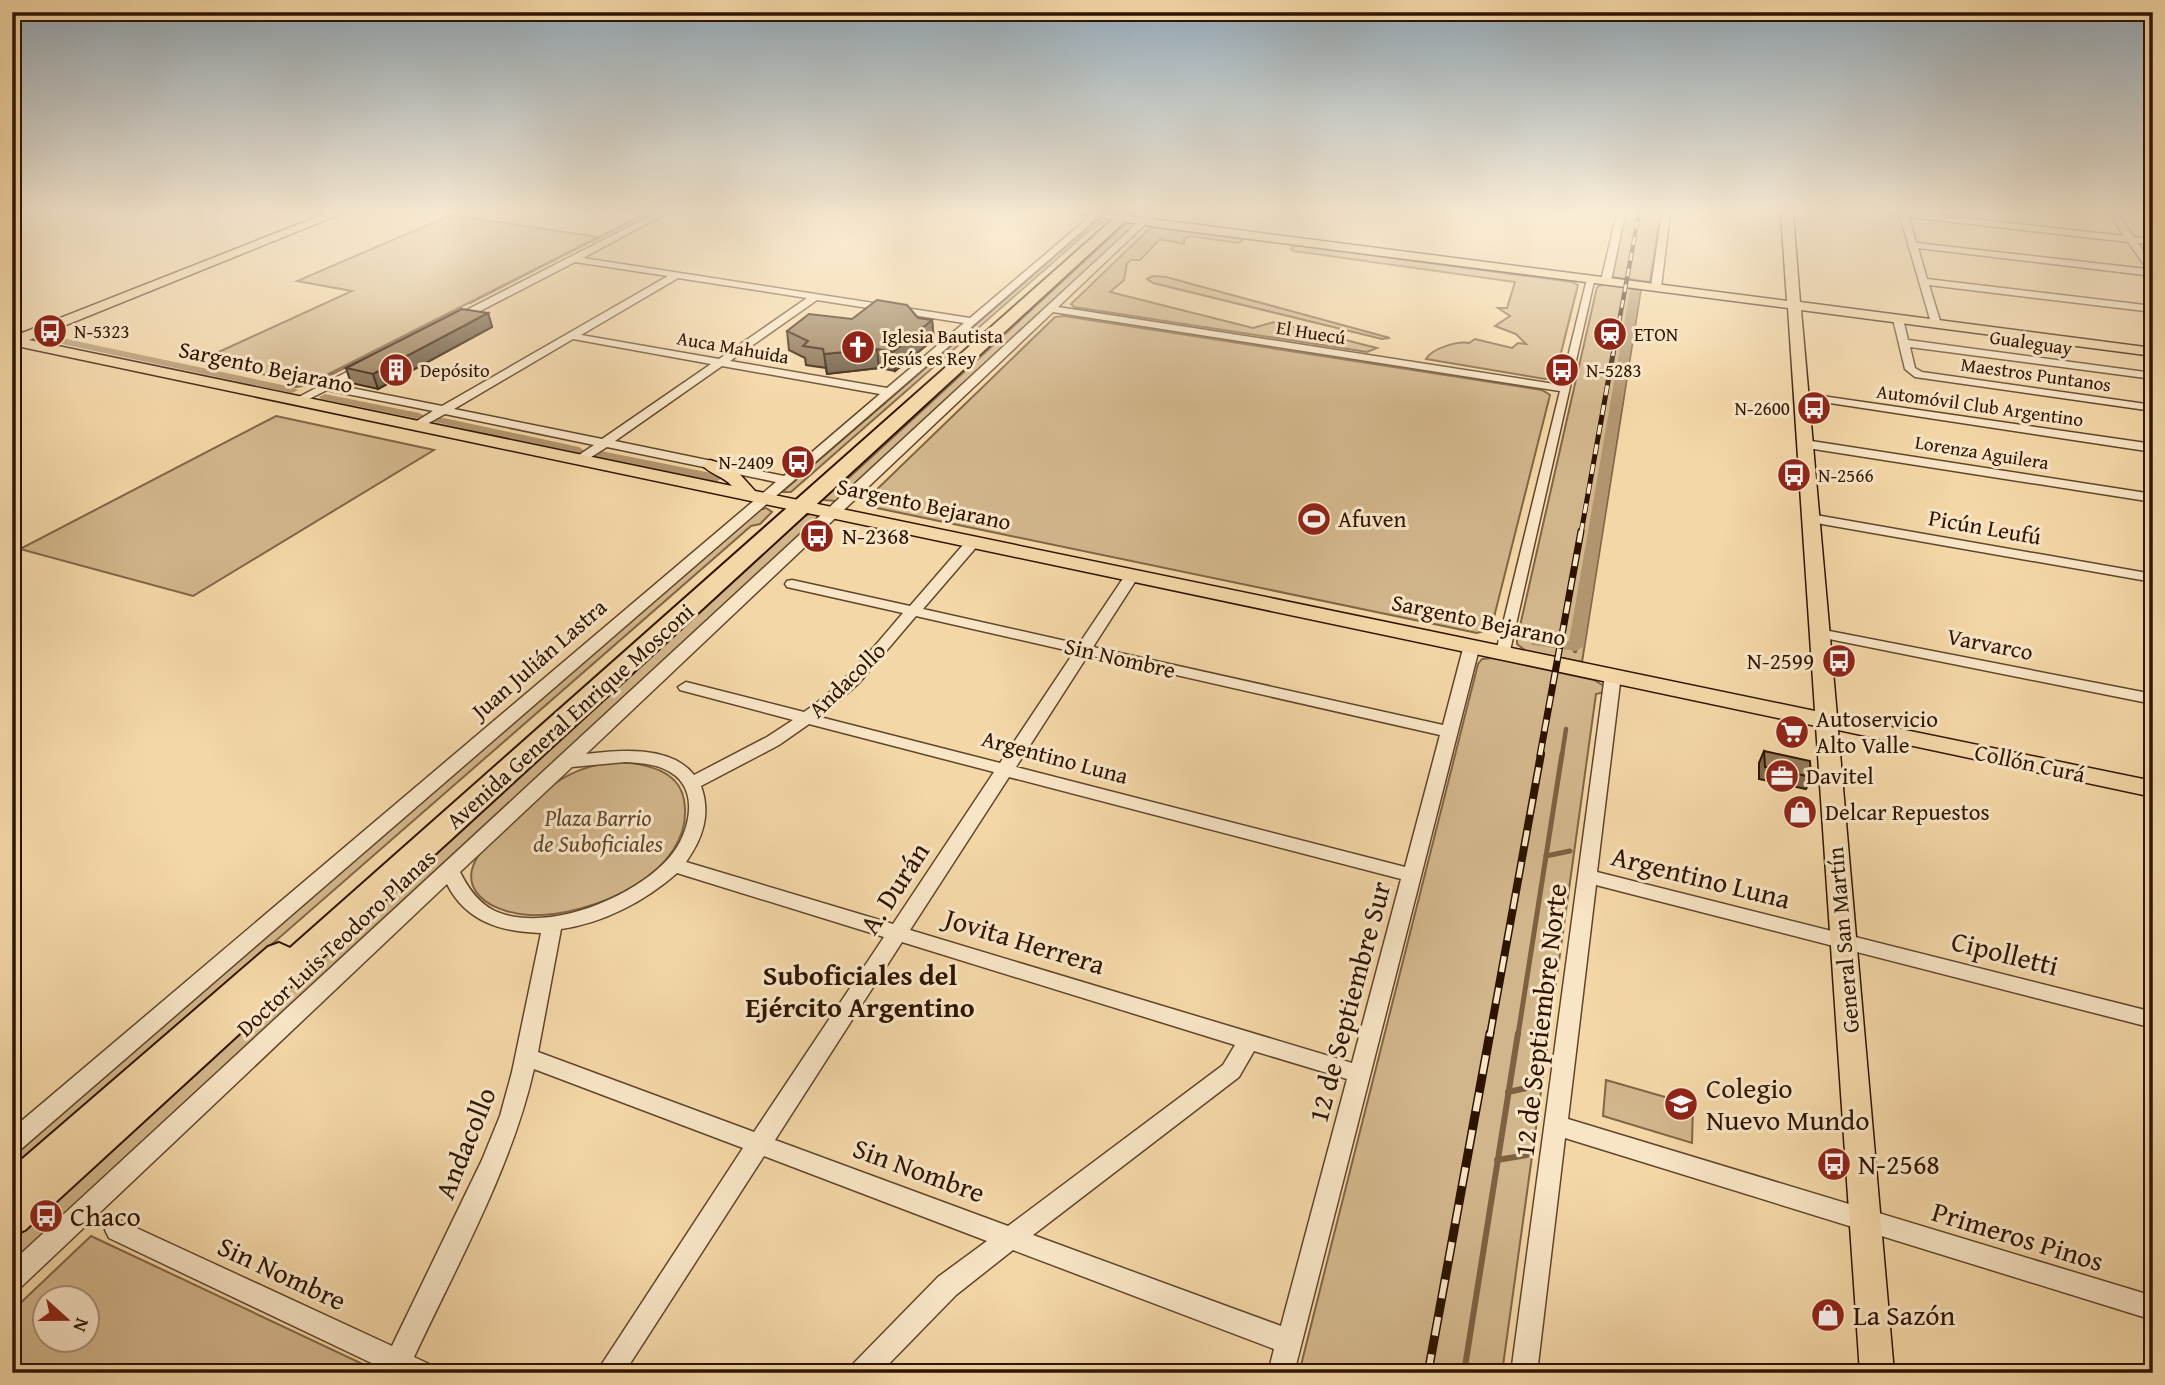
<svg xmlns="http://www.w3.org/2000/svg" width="2165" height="1385" viewBox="0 0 2165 1385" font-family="'Gentium Book Plus',serif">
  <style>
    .green { fill: #d2b68b; stroke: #806546; stroke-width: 2; fill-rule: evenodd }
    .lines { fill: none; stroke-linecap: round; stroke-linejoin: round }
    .stream-far4 { stroke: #7d6142; stroke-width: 2.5 }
    .stream-far3 { stroke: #7d6142; stroke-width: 3.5 }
    .stream-far2 { stroke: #7d6142; stroke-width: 4.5 }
    .stream-far1 { stroke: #7d6142; stroke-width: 5 }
    .stream { stroke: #7d6142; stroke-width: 6 }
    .canal { fill: #b1956e; fill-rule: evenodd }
    .minor-casing { stroke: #60452a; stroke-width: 3 }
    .major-casing { stroke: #2e1400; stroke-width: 3 }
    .highway-casing { stroke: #2e1400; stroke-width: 4 }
    .minor { fill: #f8e5c6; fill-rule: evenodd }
    .major { fill: #f4d7a7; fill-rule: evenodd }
    .highway { fill: #f4d7a7; fill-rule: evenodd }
    .rail-far4-casing { stroke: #2e1400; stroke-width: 4.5 }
    .rail-far3-casing { stroke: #2e1400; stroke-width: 5 }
    .rail-far2-casing { stroke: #2e1400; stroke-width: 7 }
    .rail-far1-casing { stroke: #2e1400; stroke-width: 8 }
    .rail-casing { stroke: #2e1400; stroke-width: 9 }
    .rail-far4 { stroke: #f8e5c6; stroke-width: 2.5; stroke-dasharray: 8; stroke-linecap: butt }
    .rail-far3 { stroke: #f8e5c6; stroke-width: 3.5; stroke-dasharray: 10; stroke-linecap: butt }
    .rail-far2 { stroke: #f8e5c6; stroke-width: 4.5; stroke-dasharray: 12; stroke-linecap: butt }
    .rail-far1 { stroke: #f8e5c6; stroke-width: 5; stroke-dasharray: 16; stroke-linecap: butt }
    .rail { stroke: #f8e5c6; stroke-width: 6; stroke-dasharray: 19; stroke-linecap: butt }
    .wall { fill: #80684b; stroke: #2e1400; stroke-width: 2 }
    .shaded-wall { fill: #68553d; stroke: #2e1400; stroke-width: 2 }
    .building { fill: #957957; stroke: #2e1400; stroke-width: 2 }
    .labels { text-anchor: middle; stroke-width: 6; stroke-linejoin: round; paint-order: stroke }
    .far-poi-label { font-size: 19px; fill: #2e1400; stroke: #f8e5c6; text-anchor: start }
    .far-street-label { font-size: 19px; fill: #2e1400; stroke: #f8e5c6 }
    .street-label { font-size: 23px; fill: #2e1400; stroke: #f8e5c6 }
    .poi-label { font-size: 23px; fill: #2e1400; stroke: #f8e5c6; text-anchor: start }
    .park-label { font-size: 23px; font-style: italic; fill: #5f452a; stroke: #f8e5c6 }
    .near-street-label { font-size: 28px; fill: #2e1400; stroke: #f8e5c6 }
    .near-neighbourhood-label { font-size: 28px; font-weight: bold; fill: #2e1400; stroke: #f8e5c6 }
    .near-poi-label { font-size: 28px; fill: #2e1400; stroke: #f8e5c6; text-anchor: start }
  </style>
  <rect width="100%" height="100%" fill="#f4d7a7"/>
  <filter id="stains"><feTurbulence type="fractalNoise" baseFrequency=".00286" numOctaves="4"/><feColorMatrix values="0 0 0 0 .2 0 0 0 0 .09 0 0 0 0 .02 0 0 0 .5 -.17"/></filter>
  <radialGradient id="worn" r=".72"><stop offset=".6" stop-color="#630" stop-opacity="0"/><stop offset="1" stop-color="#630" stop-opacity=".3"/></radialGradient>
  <g class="green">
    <path d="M1625 213H1661L1650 282 1612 277Z"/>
    <path d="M451 215 598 237 309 384 199 361 352 291 297 281Z"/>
    <path d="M1097 220 1103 222 1091 229 791 492H782Z"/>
    <path d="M1130 223 1136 225 836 501 822 500 834 485 842 484 1125 224Z"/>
    <path d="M1157 227 1244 239 1238 243 1190 236 1184 239V244L1160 239 1140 260H1131L1127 263 1124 280 1110 292 1253 328 1274 322 1377 348 1367 352 1074 307 1071 304 1149 229Z"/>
    <path d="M1294 245 1572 282 1578 285 1555 377 1545 379 1426 359C1432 348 1458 341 1469 343L1475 339 1512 348 1518 343 1526 344 1516 334 1495 326 1510 316 1498 308H1507L1515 282 1294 251 1291 249Z"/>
    <path d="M1153 276 1166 277 1390 338 1382 339 1153 283 1147 279Z"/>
    <path d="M1604 284 1641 289 1582 662 1526 651 1517 644V639L1597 287Z"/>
    <path d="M1064 316 1542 390 1550 395 1491 629 1477 633 872 507 867 499 1055 317Z"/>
    <path d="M276 416 434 450 193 596 20 549Z"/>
    <path d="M766 508 772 512 760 524 751 526 12 1171V1154L756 511Z"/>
    <path d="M812 513 820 517 12 1269V1242L805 516Z"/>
    <path d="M1492 658 1594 680 1604 686 1605 692 1596 694 1502 1373H1299L1478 664 1482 659Z"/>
    <path d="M616 762C642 763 679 769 684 800 697 874 588 918 529 915 483 912 448 882 490 842 532 804 556 767 616 762Z"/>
    <path d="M1606 1080 1693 1105 1692 1143 1603 1116Z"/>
    <path d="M91 1236 367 1366 375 1373H12V1311ZM46 1298H88V1340H46Z"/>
  </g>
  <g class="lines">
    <g class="stream-far4">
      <path d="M470 303 647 213"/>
      <path d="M367 355 461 308"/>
    </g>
    <path class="stream-far3" d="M284 388 311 384 371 354"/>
    <g class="stream-far2">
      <path d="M1575 651 1576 646"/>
      <path d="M1562 755 1566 729"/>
    </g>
    <g class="stream-far1">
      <path d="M1546 856 1570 851"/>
      <path d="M1518 1035 1562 754"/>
    </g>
    <g class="stream">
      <path d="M1508 1092 1536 1086"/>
      <path d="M1497 1160 1527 1155"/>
      <path d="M1464 1373 1518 1033"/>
    </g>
    <g class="canal">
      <path d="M1635 287 1640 290 1584 646 1576 651 1532 645 1530 642 1537 638 1569 641 1630 290Z"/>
      <path d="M12 328 25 331 26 333 21 336 12 334Z"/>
      <path d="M38 333 292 387 298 390 292 393 34 338V334Z"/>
      <path d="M325 394 419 413 425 416 419 419 321 399 319 397Z"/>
      <path d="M439 417 579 447 585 451 579 455 435 422V418Z"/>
      <path d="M601 451 716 474 722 478 716 482 597 458 595 455Z"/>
    </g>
    <g class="minor-casing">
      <g id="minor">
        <path d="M656 213H667L583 258 970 318 1094 213H1103L20 1150 12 1153V1129L776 482 607 447 580 464 576 463V457L594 445 445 414 416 430 410 426 412 424 433 411 327 390 301 403 291 401 366 362 370 363V367L336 385 442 406 668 276 575 262 459 322H451V318ZM678 278 807 298 719 359 581 335ZM817 300 964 323 887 388 730 361ZM573 339 711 364 602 439 454 409ZM722 366 880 394 784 476 615 441Z"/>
        <path d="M1148 213H1157L1058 307 1561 385 1587 279 1595 277 1509 655 1504 657 1496 652 1560 391 1053 312 586 754C619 750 671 745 694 775L767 737 793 720 680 690 678 687 686 682 804 712C843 686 872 649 903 613L787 587 785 584 787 581 792 580 910 606 969 538 974 537 981 541 979 544 923 609 1079 644 1128 571 1133 570 1140 574 1093 647 1443 725 1464 645 1467 642H1477L1480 645 1294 1373H1268L1274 1349 1013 1250 956 1295 880 1373H849L853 1364 938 1277 987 1241 764 1156 624 1373H596L743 1148 534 1069C512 1167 457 1265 414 1357L429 1364 433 1373H380L382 1368 109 1238 105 1230 109 1222 117 1219 392 1346 482 1160 500 1116 512 1072 541 933C502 932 466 922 447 884L21 1287 12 1291V1262ZM916 616 1074 652 1000 763 820 717 859 683ZM1088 655 1440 735 1405 867 1016 767ZM809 724 994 772 893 924 686 862C703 838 711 814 701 786L779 745ZM625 762C643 763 661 764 676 776 700 797 687 838 669 858 634 898 546 934 495 911 478 903 468 888 460 872L572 767ZM1009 777 1401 879 1352 1063 910 930ZM677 873 884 937 754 1132 538 1052 561 929C604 923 645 901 677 873ZM902 942 1235 1045 1223 1065 1008 1226 775 1140ZM1254 1051 1347 1079 1281 1326 1033 1235 1239 1077Z"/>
        <path d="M1617 213H1625L1611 281 1606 284 1601 281Z"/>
        <path d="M1662 213H1670L1661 287 1656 290 1651 287Z"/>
        <path d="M1889 213H1918L2124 236 2109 213H2117L2134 237 2153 239V245L2138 243 2153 265V276L1918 248 1927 279 2153 306V312L1929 285 1941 324 1932 326 1900 216ZM1909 217 2128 242 2147 269 1916 243Z"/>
        <path d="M1898 316 1903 319 1908 340 2153 373V379L1910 347 1915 368 1922 372 2153 405V411L1915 377 1905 369 1893 319Z"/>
        <path d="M1801 393 2153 444V452L1797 398V394Z"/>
        <path d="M1805 440 2153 494V502L1801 447V441Z"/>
        <path d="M1810 514 2153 574V582L1805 521 1803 518Z"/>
        <path d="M1819 629 2153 694V704L1814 636 1812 633Z"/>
        <path d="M1613 670 1621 675 1597 872 2153 1012V1028L1596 885 1568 1119 2153 1296V1320L1565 1138 1537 1373H1511L1605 675Z"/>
      </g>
    </g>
    <g class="major-casing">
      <path id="major" d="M327 213H343L29 340 732 486C723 476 710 474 702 465L710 460 736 470 755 491 1815 711 1788 308 1157 227 1078 213 1145 218 1787 301 1781 213H1793L1800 302 2153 348V356L1801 310 1837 716 2153 781V797L1838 730 1894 1373H1860L1816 726 12 345V337Z"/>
    </g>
    <g class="highway-casing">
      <path id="highway" d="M1120 213H1134L25 1230 12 1235V1168L268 947 279 943 290 948Z"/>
    </g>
    <use href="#minor" class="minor"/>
    <use href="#major" class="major"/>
    <use href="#highway" class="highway"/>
    <g class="rail-far4-casing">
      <path id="rail-far4" d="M1613 355 1639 213"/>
    </g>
    <g class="rail-far3-casing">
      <path id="rail-far3" d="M1581 533 1613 354"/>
    </g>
    <g class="rail-far2-casing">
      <path id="rail-far2" d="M1540 755 1581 531"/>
    </g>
    <g class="rail-far1-casing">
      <path id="rail-far1" d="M1490 1035 1541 754"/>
    </g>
    <g class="rail-casing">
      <path id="rail" d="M1428 1373 1490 1033"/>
    </g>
    <use href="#rail-far4" class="rail-far4"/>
    <use href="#rail-far3" class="rail-far3"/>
    <use href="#rail-far2" class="rail-far2"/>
    <use href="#rail-far1" class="rail-far1"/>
    <use href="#rail" class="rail"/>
  </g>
  <g class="wall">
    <path d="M488 313 492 327 378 389 351 383 346 368Z"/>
    <path d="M918 318 932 320 934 339 895 371 879 368 827 374 826 368 806 365 805 358 789 350 787 331 852 319Z"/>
    <path d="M1764 751 1811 777 1806 789 1759 779V763Z"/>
  </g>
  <g class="shaded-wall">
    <path d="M488 313 492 327 378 389 373 374Z"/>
    <path d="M932 320 934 339 895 371 893 352Z"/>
    <path d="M877 349 879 368 827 374 824 354Z"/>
  </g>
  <g class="building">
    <path d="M877 300 907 305 918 318 932 320 893 352 877 349 824 354 823 349 803 346 808 341 787 331 809 314 852 319Z"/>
    <path d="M462 309 488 313 373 374 346 368Z"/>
    <path d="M1764 751 1810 761 1811 777 1765 767Z"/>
  </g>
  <linearGradient id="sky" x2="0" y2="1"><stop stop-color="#92a8b7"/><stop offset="0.52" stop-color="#faedd7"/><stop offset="1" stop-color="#faedd7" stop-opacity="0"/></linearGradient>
  <rect width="2165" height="407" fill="url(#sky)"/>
  <defs>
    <g id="bus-disc" transform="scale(1.75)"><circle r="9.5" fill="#8f2418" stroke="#f8e5c6"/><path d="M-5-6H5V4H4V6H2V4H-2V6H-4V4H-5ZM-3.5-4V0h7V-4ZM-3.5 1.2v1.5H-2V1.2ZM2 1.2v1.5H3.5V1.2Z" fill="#fff"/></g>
    <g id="station-disc" transform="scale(1.75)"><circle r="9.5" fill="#8f2418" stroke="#f8e5c6"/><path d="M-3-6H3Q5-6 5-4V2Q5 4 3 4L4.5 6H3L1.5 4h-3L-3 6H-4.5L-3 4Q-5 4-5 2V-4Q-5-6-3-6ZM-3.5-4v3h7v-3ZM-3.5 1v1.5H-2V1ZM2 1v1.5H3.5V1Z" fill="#fff"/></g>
    <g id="church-disc" transform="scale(1.75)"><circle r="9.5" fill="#8f2418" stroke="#f8e5c6"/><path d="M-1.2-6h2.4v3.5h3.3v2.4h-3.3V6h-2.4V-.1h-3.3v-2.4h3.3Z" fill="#fff"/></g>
    <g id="building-disc" transform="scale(1.75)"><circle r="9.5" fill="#8f2418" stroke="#f8e5c6"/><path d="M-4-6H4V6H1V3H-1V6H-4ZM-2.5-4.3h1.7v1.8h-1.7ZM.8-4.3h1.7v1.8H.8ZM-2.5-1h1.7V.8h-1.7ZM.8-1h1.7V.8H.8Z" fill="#fff"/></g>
    <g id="stadium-disc" transform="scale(1.75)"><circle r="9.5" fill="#8f2418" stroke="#f8e5c6"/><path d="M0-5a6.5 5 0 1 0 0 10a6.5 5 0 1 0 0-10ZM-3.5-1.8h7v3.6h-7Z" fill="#fff"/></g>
    <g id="supermarket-disc" transform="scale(1.75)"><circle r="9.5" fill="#8f2418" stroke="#f8e5c6"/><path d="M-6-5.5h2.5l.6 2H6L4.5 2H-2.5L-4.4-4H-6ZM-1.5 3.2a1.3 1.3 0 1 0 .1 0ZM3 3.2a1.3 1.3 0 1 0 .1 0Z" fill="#fff"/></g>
    <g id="office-disc" transform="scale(1.75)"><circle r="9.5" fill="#8f2418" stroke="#f8e5c6"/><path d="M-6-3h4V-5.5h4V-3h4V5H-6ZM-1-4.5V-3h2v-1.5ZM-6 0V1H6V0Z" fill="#fff"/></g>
    <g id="shop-disc" transform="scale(1.75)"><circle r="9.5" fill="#8f2418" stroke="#f8e5c6"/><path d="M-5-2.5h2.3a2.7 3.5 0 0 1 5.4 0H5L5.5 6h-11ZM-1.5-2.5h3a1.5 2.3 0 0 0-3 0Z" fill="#fff"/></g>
    <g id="school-disc" transform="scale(1.75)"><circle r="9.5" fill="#8f2418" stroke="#f8e5c6"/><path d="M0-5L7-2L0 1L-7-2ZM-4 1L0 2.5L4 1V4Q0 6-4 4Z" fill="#fff"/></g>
  </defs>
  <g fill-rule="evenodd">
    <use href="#bus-disc" x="50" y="331"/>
    <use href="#station-disc" x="1610" y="334"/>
    <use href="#church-disc" x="858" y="347"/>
    <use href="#building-disc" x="396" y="370"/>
    <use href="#bus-disc" x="1562" y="370"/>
    <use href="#bus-disc" x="1814" y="408"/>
    <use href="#bus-disc" x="798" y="462"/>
    <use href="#bus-disc" x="1794" y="475"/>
    <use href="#stadium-disc" x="1314" y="519"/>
    <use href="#bus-disc" x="817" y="536"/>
    <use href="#bus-disc" x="1839" y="661"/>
    <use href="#supermarket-disc" x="1792" y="732"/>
    <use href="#office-disc" x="1782" y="776"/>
    <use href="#shop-disc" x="1800" y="812"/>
    <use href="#school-disc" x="1681" y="1104"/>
    <use href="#bus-disc" x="1834" y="1164"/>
    <use href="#bus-disc" x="46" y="1216"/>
    <use href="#shop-disc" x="1828" y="1315"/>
  </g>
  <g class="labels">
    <g class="far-poi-label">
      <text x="74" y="338">N-5323</text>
      <text x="1634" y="341">ETON</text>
      <text x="882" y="343">Iglesia Bautista<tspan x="882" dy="22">Jesús es Rey</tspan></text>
      <text x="420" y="377">Depósito</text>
      <text x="1586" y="377">N-5283</text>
      <text x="1790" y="415" text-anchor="end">N-2600</text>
      <text x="774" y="469" text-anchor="end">N-2409</text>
      <text x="1818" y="482">N-2566</text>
    </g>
    <g class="far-street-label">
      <text transform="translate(1311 332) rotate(9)" y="7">El Huecú</text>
      <text transform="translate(2031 342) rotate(8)" y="7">Gualeguay</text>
      <text transform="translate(733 347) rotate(10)" y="7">Auca Mahuida</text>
      <text transform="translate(2036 374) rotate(8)" y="7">Maestros Puntanos</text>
      <text transform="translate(1980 405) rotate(8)" y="7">Automóvil Club Argentino</text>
      <text transform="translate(1982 452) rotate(9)" y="7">Lorenza Aguilera</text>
    </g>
    <g class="street-label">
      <text transform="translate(266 367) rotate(12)" y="8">Sargento Bejarano</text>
      <text transform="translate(924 504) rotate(12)" y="8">Sargento Bejarano</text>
      <text transform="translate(1985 527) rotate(10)" y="8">Picún Leufú</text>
      <text transform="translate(1479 620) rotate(12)" y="8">Sargento Bejarano</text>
      <text transform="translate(1990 644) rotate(11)" y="8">Varvarco</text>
      <text transform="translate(1120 658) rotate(13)" y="8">Sin Nombre</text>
      <text transform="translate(539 659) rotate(-41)" y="8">Juan Julián Lastra</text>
      <text transform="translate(847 680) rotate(-44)" y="8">Andacollo</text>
      <text transform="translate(570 716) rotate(-42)" y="8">Avenida General Enrique Mosconi</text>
      <text transform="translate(1055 757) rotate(15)" y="8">Argentino Luna</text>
      <text transform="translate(2030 763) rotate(12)" y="8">Collón Curá</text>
      <text transform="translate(1843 940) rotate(-95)" y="8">General San Martín</text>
      <text transform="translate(336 943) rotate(-43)" y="8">Doctor Luis Teodoro Planas</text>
    </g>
    <g class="poi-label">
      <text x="1338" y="527">Afuven</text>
      <text x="842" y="544">N-2368</text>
      <text x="1814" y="669" text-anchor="end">N-2599</text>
      <text x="1816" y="727">Autoservicio<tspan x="1816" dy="26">Alto Valle</tspan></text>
      <text x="1806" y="784">Davitel</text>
      <text x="1825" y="820">Delcar Repuestos</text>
    </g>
    <g class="park-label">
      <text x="598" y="826">Plaza Barrio<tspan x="598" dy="26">de Suboficiales</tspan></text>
    </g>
    <g class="near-street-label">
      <text transform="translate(1701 877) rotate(14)" y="10">Argentino Luna</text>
      <text transform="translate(894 888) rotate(-57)" y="10">A. Durán</text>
      <text transform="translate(1025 941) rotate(17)" y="10">Jovita Herrera</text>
      <text transform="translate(2005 953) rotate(14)" y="10">Cipolletti</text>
      <text transform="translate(1349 1002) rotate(-75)" y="10">12 de Septiembre Sur</text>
      <text transform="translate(1540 1020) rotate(-83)" y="10">12 de Septiembre Norte</text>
      <text transform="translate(465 1143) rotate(-68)" y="10">Andacollo</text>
      <text transform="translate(919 1170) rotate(20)" y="10">Sin Nombre</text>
      <text transform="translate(2018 1236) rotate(17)" y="10">Primeros Pinos</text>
      <text transform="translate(282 1273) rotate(25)" y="10">Sin Nombre</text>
    </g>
    <g class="near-neighbourhood-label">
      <text x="860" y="985">Suboficiales del<tspan x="860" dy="32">Ejército Argentino</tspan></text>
    </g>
    <g class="near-poi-label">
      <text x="1706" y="1098">Colegio<tspan x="1706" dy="32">Nuevo Mundo</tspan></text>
      <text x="1858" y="1174">N-2568</text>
      <text x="70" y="1226">Chaco</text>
      <text x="1853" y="1325">La Sazón</text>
    </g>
  </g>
  <rect width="2165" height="1385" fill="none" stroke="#f4d7a7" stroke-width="42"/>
  <rect x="14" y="14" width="2137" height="1357" fill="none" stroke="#2e1400" stroke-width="3.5"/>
  <rect x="21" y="21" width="2123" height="1343" fill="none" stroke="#2e1400" stroke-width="2"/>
  <g transform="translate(66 1319) rotate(111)"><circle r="33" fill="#f8e5c6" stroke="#a79177" stroke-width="2"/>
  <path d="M0-5L12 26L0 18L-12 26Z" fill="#8f2418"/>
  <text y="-10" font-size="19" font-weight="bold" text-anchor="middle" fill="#2e1400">N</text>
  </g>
  <rect width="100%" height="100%" filter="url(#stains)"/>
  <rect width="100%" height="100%" fill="url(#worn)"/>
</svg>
